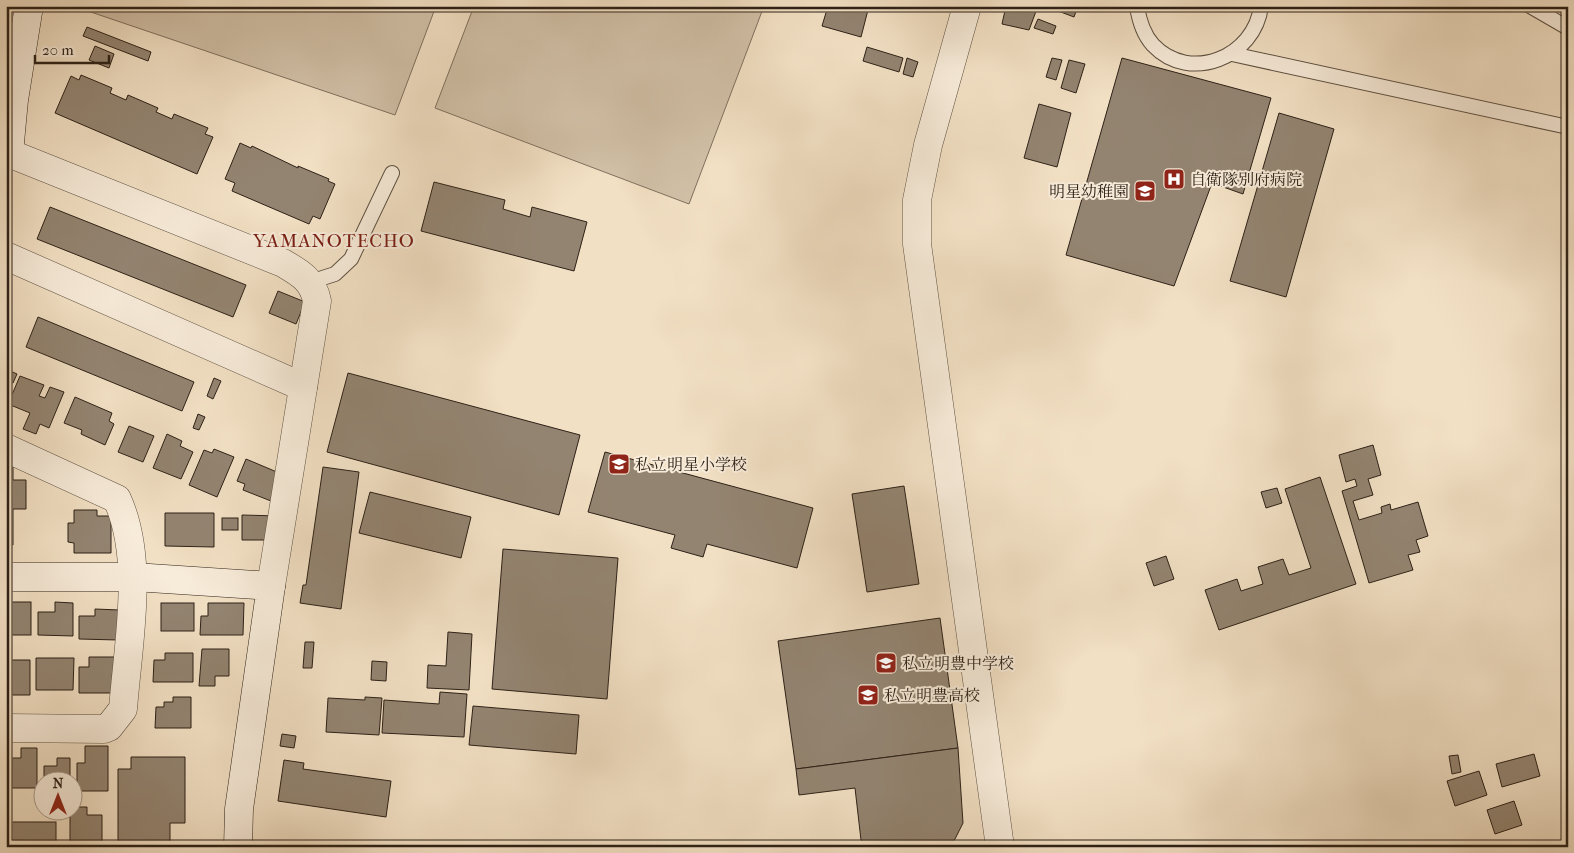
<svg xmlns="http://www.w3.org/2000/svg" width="1574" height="853" viewBox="0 0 1574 853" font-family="'IM FELL French Canon','Noto Serif JP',serif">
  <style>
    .green { fill: #d1c0a7; stroke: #7f705f }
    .building { fill: #938471; stroke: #2d2117 }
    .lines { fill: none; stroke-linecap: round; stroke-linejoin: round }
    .lane-casing { stroke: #5e5142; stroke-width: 16 }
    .street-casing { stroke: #5e5142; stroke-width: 29 }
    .secondary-casing { stroke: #2d2117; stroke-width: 29 }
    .lane { stroke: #f7ebd9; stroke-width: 14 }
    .street { stroke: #f7ebd9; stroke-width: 28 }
    .secondary { stroke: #f7ebd9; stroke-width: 28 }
    .labels { text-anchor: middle; stroke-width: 4; stroke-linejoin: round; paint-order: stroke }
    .poi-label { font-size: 16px; fill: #2d2117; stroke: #f7ebd9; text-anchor: start }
    .quarter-label { font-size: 19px; letter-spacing: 1px; fill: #7a1f14; stroke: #f7ebd9 }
  </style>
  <rect width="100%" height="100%" fill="#f2e0c4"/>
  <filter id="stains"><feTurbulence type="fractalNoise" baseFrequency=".004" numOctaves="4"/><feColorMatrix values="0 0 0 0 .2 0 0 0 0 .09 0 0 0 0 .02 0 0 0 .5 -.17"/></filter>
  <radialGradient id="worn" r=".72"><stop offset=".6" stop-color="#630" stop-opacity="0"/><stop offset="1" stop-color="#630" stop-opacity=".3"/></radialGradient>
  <g class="green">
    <path d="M73 6H436L395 115Z"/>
    <path d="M474 6H764L689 204 435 108Z"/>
  </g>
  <g class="building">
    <path d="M828 6H869L861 37 822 26Z"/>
    <path d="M1006 6H1038L1029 30 1002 24Z"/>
    <path d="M1045 6H1078L1074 17Z"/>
    <path d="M1038 19 1056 26 1053 34 1034 28Z"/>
    <path d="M87 27 151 52 148 61 83 36Z"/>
    <path d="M95 46 114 54 109 68 89 60Z"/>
    <path d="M867 47 903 58 899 72 863 61Z"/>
    <path d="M907 58 918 62 913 77 903 74Z"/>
    <path d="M1052 58 1062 60 1056 80 1046 77Z"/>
    <path d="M1122 58 1271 98 1243 194 1212 183 1174 286 1066 255Z"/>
    <path d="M1069 60 1085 64 1076 93 1061 88Z"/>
    <path d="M81 75 112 88 110 93 126 100 128 95 158 108 156 112 172 119 174 114 208 128 205 134 213 137 197 174 55 113 71 76 79 80Z"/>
    <path d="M1039 104 1071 113 1057 167 1024 158Z"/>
    <path d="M1279 113 1334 129 1286 297 1230 281Z"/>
    <path d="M240 143 251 148 252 146 298 168V166L329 179 328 181 335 184 320 219 313 216 309 224 232 191 235 183 225 179Z"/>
    <path d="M434 182 505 200 503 209 530 217 532 207 587 222 574 271 421 231Z"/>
    <path d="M50 207 246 285 233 317 37 239Z"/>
    <path d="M278 291 305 302 296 324 269 313Z"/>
    <path d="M38 317 194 382 182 411 26 347Z"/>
    <path d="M6 369 17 374 13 383 6 380Z"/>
    <path d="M348 373 580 435 559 515 327 452Z"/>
    <path d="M20 376 44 385 39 396 45 398 50 387 64 392 49 428 40 424 36 434 23 429 30 413 8 404Z"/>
    <path d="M214 378 221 381 213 399 207 396Z"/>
    <path d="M75 397 112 413 109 421 114 424 105 445 81 434 82 430 64 423Z"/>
    <path d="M198 414 205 417 199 430 193 428Z"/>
    <path d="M129 426 154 436 143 462 118 452Z"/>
    <path d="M167 434 182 441 180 446 193 452 181 479 153 468Z"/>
    <path d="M1373 445 1381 475 1368 479 1373 495 1353 501 1359 520 1382 513 1381 507 1390 504 1391 510 1418 502 1428 536 1416 540 1420 552 1408 555 1413 570 1369 583 1342 491 1357 486 1355 479 1346 482 1339 455Z"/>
    <path d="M214 449 234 457 217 497 189 485 204 450 212 453Z"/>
    <path d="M605 452 813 508 797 568 707 544 703 557 671 548 675 535 588 512Z"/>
    <path d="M246 459 284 475 276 503 243 490 245 484 237 481Z"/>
    <path d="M6 464H13V480H26V509H13V545H6Z"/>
    <path d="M323 467 359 472 341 609 300 603 303 585H306Z"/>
    <path d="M1320 477 1356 584 1219 630 1205 590 1237 579 1241 591 1263 584 1258 567 1283 559 1289 575 1311 568 1285 489Z"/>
    <path d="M904 486 919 584 867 592 852 494Z"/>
    <path d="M1277 488 1282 503 1266 508 1261 492Z"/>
    <path d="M370 492 471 517 461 558 359 533Z"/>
    <path d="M74 510H97V516H111V553H74V543L68 542V523H74Z"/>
    <path d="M165 513H214V547L165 546Z"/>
    <path d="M242 515 278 516V540H242Z"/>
    <rect x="222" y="518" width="16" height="12"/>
    <path d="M503 549 618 558 607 699 492 689Z"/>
    <path d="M1166 556 1174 579 1154 586 1146 563Z"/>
    <rect x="10" y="602" width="21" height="33"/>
    <path d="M55 602 73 603V636L38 635V612H55Z"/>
    <rect x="161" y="603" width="33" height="28"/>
    <path d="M208 603H244L243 635H200L201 616H208Z"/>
    <path d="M95 609 119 610 118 640 79 639V616H95Z"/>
    <path d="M940 618 958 748 796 769 778 641Z"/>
    <path d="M448 632 472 634 469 690 427 688 428 665 446 666Z"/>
    <path d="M305 642H314L312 668H303Z"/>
    <path d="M202 649H229V676H215V686H199Z"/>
    <path d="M165 653H193V682H153L154 660H165Z"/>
    <path d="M89 657H119V693H79V667H89Z"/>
    <path d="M36 658H74L73 690H36Z"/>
    <path d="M6 660H30V695H7Z"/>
    <path d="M372 661 387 662 386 681 371 680Z"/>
    <path d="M440 692 467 694 464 737 382 733 384 700 439 704Z"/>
    <path d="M173 697H191V728H155L156 707H164V702H173Z"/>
    <path d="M365 697 382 698 379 735 326 732 328 698 365 700Z"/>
    <path d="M473 706 579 715 576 754 469 745Z"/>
    <path d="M282 734 296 736 294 748 280 746Z"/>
    <path d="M85 746H108V791H77V763H85Z"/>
    <path d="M21 748H37V788H12V758H21Z"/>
    <path d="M958 748 963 823 955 839 948 847H868L861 840 855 788 799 795 796 769Z"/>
    <path d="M1534 754 1540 776 1502 787 1496 764Z"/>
    <path d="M1458 755 1461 772 1452 774 1449 756Z"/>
    <path d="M131 757H185V823H170V847H118V769H131Z"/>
    <path d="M57 758H70V780H44V766H57Z"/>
    <path d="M284 760 304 763 303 769 391 781 386 817 278 801Z"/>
    <path d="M1479 771 1487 795 1455 806 1447 781Z"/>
    <path d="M1514 801 1522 825 1495 834 1487 810Z"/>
    <path d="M72 807H87V815H102V847H70V810H72Z"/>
    <rect x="10" y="822" width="46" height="25"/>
  </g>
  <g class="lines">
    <g class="lane-casing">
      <g id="lane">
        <path d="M1137 6C1139 20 1143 34 1153 45 1190 84 1255 57 1261 6"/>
        <path d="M1530 6 1568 28"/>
        <path d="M1232 54 1568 127"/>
        <path d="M310 282 335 274 351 259 392 173"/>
      </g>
    </g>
    <g class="street-casing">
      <g id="street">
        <path d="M967 6 928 145 917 200V244L1000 847"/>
        <path d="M6 152 283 263C300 273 313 280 317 301L271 586"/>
        <path d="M6 256 303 387"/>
        <path d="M6 448 117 499C145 560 128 643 123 709L109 727 104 729 6 728"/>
      </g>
    </g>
    <g class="secondary-casing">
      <g id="secondary">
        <path d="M9 153 14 100 29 6"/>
        <path d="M6 577H134L271 586 239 809 238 847"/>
      </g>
    </g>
    <use href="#lane" class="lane"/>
    <use href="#street" class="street"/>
    <use href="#secondary" class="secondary"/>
  </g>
  <defs>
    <g id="hospital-square" transform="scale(1.125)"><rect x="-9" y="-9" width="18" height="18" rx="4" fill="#8f2418" stroke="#f7ebd9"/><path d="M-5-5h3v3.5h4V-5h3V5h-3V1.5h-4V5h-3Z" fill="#fff"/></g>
    <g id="school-square" transform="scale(1.125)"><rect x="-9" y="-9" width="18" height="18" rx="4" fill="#8f2418" stroke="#f7ebd9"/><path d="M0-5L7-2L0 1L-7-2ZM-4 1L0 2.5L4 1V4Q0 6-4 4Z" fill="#fff"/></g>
  </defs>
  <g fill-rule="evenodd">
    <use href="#hospital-square" x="1174" y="179"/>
    <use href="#school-square" x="1145" y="191"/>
    <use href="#school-square" x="619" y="464"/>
    <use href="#school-square" x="886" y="663"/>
    <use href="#school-square" x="868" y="695"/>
  </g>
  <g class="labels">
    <g class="poi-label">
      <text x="1190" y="185">自衛隊別府病院</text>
      <text x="1129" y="197" text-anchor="end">明星幼稚園</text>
      <text x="635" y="470">私立明星小学校</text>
      <text x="902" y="669">私立明豊中学校</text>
      <text x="884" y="701">私立明豊高校</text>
    </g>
    <g class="quarter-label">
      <text x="334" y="247">YAMANOTECHO</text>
    </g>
  </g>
  <rect width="1574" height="853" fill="none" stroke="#f2e0c4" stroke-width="25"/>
  <rect x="8" y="8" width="1559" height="838" fill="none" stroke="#2d2117" stroke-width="2.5"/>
  <rect x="12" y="12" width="1549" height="828" fill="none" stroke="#2d2117"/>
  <g transform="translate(58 796)"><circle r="24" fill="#f7ebd9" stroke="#a69a8b"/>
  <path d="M0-4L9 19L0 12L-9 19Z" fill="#8f2418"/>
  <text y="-8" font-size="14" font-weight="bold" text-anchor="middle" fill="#2d2117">N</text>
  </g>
  <path d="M35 55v8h74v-8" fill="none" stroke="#2d2117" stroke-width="2.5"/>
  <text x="42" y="55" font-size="15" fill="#2d2117" stroke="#f7ebd9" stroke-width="4" paint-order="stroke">20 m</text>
  <rect width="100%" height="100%" filter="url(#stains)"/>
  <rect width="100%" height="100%" fill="url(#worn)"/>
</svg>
